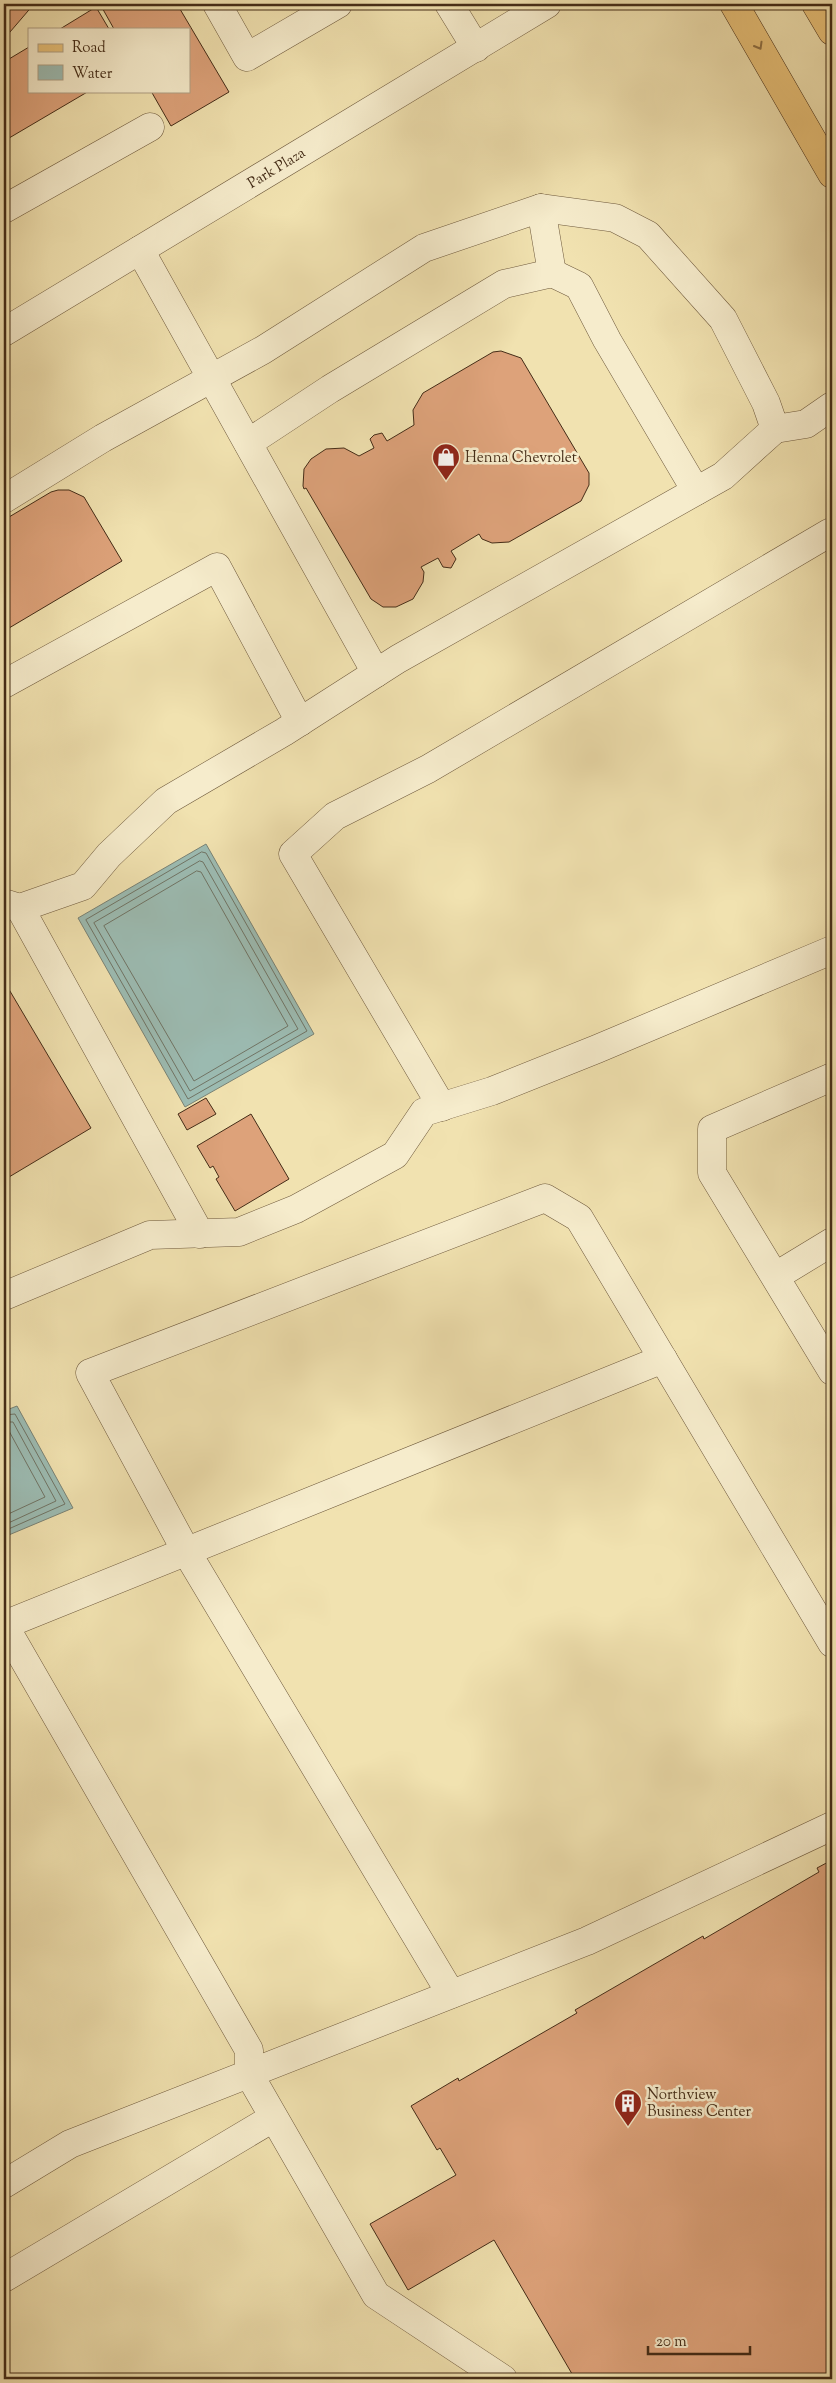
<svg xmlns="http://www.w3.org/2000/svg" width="836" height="2383" viewBox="0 0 836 2383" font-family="'Sorts Mill Goudy',serif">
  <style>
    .water { fill: #9cbcb3; stroke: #798275 }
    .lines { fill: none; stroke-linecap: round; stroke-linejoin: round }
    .shore { stroke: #707465; stroke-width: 1 }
    .building { fill: #dda27a; stroke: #442c17 }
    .minor-casing { stroke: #6f5a3d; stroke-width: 29 }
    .major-casing { stroke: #442c17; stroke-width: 29 }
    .highway-casing { stroke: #442c17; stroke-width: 29 }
    .minor { stroke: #f6eccc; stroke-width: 28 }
    .major { stroke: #e8c178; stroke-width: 28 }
    .highway { stroke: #e8c178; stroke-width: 28 }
    .oneway { stroke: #8e6f43 }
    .labels { text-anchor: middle; stroke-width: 5; stroke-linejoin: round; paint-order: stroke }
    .street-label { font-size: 15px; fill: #442c17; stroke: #f6eccc }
    .poi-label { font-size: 15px; fill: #442c17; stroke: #f6eccc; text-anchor: start }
  </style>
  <rect width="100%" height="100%" fill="#f1e2b0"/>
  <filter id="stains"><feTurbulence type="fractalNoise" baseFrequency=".004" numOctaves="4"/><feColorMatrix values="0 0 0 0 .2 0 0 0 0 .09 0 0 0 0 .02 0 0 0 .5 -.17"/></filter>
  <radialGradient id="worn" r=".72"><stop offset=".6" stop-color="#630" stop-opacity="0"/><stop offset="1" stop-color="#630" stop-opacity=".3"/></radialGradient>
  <g class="water">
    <path d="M206 844 314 1034 185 1107 78 918Z"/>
    <path d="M17 1406 73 1508 4 1537V1411Z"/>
  </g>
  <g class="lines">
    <g class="shore">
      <path d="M202 852 206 853 307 1031 188 1099 86 920Z"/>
      <path d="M200 861 203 862 298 1029 190 1091 94 923Z"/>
      <path d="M197 871 201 872 288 1026 194 1081 104 926Z"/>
      <path d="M4 1415 15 1414 65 1504 4 1531"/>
      <path d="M4 1422H13L56 1501 4 1525"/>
      <path d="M4 1429 9 1431 45 1497 4 1516"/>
    </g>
  </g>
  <g class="building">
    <path d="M4 4H34L4 39Z"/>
    <path d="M100 4H177L229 92 171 126 151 91H189V29H114Z"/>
    <path d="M96 7 109 29H60Z"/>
    <path d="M29 47V91H89L4 141V62Z"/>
    <path d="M501 351 521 358 589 473V485L581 501 509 542 492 543 482 539 479 534 451 551 456 559 451 568 443 567 438 558 421 567 424 572 423 582 413 599 396 607H383L371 599 306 488 304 489 303 486 304 469 311 459 326 449 344 448 359 456 374 448 370 439 374 435 382 433 387 441 414 425 413 410 423 393 493 352Z"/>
    <path d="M58 490H69L84 497 122 561 4 631V520L51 492Z"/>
    <path d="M4 981 91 1128 4 1180Z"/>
    <path d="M206 1098 216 1114 187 1130 178 1114Z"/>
    <path d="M251 1114 289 1179 235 1211 216 1179 219 1177 213 1166 210 1168 197 1146Z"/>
    <path d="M832 1860V2379H575L494 2240 408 2290 370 2224 456 2175 440 2148 437 2150 411 2106 458 2078 459 2081 577 2013 575 2010 703 1936 704 1939 819 1872 817 1868Z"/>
  </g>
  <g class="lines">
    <g class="minor-casing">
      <g id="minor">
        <path d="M217 4 247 57 338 4"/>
        <path d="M449 4 476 48"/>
        <path d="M541 208 552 273"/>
        <path d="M4 209 150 127"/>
        <path d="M140 250 376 673"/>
        <path id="s1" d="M4 332 547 4"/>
        <path d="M248 443 330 389 504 284 552 273 579 286 607 340 696 491"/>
        <path d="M4 499 103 438 263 350 424 248 541 208 615 218 648 235 723 319 766 403 775 429 806 424 832 406"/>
        <path d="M4 684 217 567 300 722"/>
        <path d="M4 903 20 908 83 886 109 855 166 801 284 732 398 659 723 476 775 429"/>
        <path d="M20 908 200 1234"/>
        <path d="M832 1077 712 1129V1173L832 1371"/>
        <path d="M442 1107 293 854 335 816 428 769 829 533 832 535"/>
        <path d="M776 1276 832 1242"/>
        <path d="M4 1296 150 1235 239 1232 296 1209 395 1155 424 1112 492 1091 597 1049 832 950"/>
        <path d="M4 1625 249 2050V2074L376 2295 503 2379"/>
        <path d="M4 1625 663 1359"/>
        <path d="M451 1994 186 1551 90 1373 545 1198 579 1218 832 1643"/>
        <path d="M4 2184 70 2144 587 1941 832 1826"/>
        <path d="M4 2278 273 2118"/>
      </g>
    </g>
    <g class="major-casing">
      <path id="major" d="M734 4 832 174"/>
    </g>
    <g class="highway-casing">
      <path id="highway" d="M816 4 832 31"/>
    </g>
    <use href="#minor" class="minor"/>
    <use href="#major" class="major"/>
    <use href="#highway" class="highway"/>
  </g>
  <defs><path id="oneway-chevron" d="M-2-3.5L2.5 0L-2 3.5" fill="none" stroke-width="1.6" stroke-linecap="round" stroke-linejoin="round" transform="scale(1.25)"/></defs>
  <use class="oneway" href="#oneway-chevron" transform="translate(759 46) rotate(60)"/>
  <defs>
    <g id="shop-pin" transform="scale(1.4375)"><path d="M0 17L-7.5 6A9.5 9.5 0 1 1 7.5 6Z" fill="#8f2418" stroke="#f6eccc"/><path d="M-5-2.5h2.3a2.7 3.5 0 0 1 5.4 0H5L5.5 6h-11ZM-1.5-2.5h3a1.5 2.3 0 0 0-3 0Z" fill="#fff"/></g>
    <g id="building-pin" transform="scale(1.4375)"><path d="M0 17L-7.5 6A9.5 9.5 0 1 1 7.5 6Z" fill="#8f2418" stroke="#f6eccc"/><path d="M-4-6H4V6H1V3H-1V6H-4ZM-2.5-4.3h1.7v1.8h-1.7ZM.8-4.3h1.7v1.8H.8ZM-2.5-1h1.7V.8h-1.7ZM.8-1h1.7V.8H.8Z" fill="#fff"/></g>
  </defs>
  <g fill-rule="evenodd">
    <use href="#shop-pin" x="446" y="457"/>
    <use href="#building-pin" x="628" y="2103"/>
  </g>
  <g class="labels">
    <g class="street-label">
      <text dy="5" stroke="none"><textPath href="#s1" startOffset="318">Park Plaza</textPath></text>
    </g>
    <g class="poi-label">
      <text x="465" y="462">Henna Chevrolet</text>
      <text x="647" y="2099">Northview<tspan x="647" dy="17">Business Center</tspan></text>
    </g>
  </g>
  <rect width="836" height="2383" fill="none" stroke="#f1e2b0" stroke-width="20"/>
  <rect x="5" y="5" width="826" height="2373" fill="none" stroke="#442c17" stroke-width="2.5"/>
  <rect x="10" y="10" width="816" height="2363" fill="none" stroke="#442c17"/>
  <rect x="28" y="28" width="162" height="65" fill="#f6eccc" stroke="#af9f84"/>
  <rect x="38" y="44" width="25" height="8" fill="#e8c178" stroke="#af9f84"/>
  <text x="72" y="52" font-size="15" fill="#442c17">Road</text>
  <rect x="38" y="65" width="25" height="15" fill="#9cbcb3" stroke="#af9f84"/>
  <text x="72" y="78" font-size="15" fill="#442c17">Water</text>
  <path d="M648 2346v8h102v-8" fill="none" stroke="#442c17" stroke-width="2.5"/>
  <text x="656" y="2346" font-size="15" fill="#442c17" stroke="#f6eccc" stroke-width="4" paint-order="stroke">20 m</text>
  <rect width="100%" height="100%" filter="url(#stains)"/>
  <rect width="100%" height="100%" fill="url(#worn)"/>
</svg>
